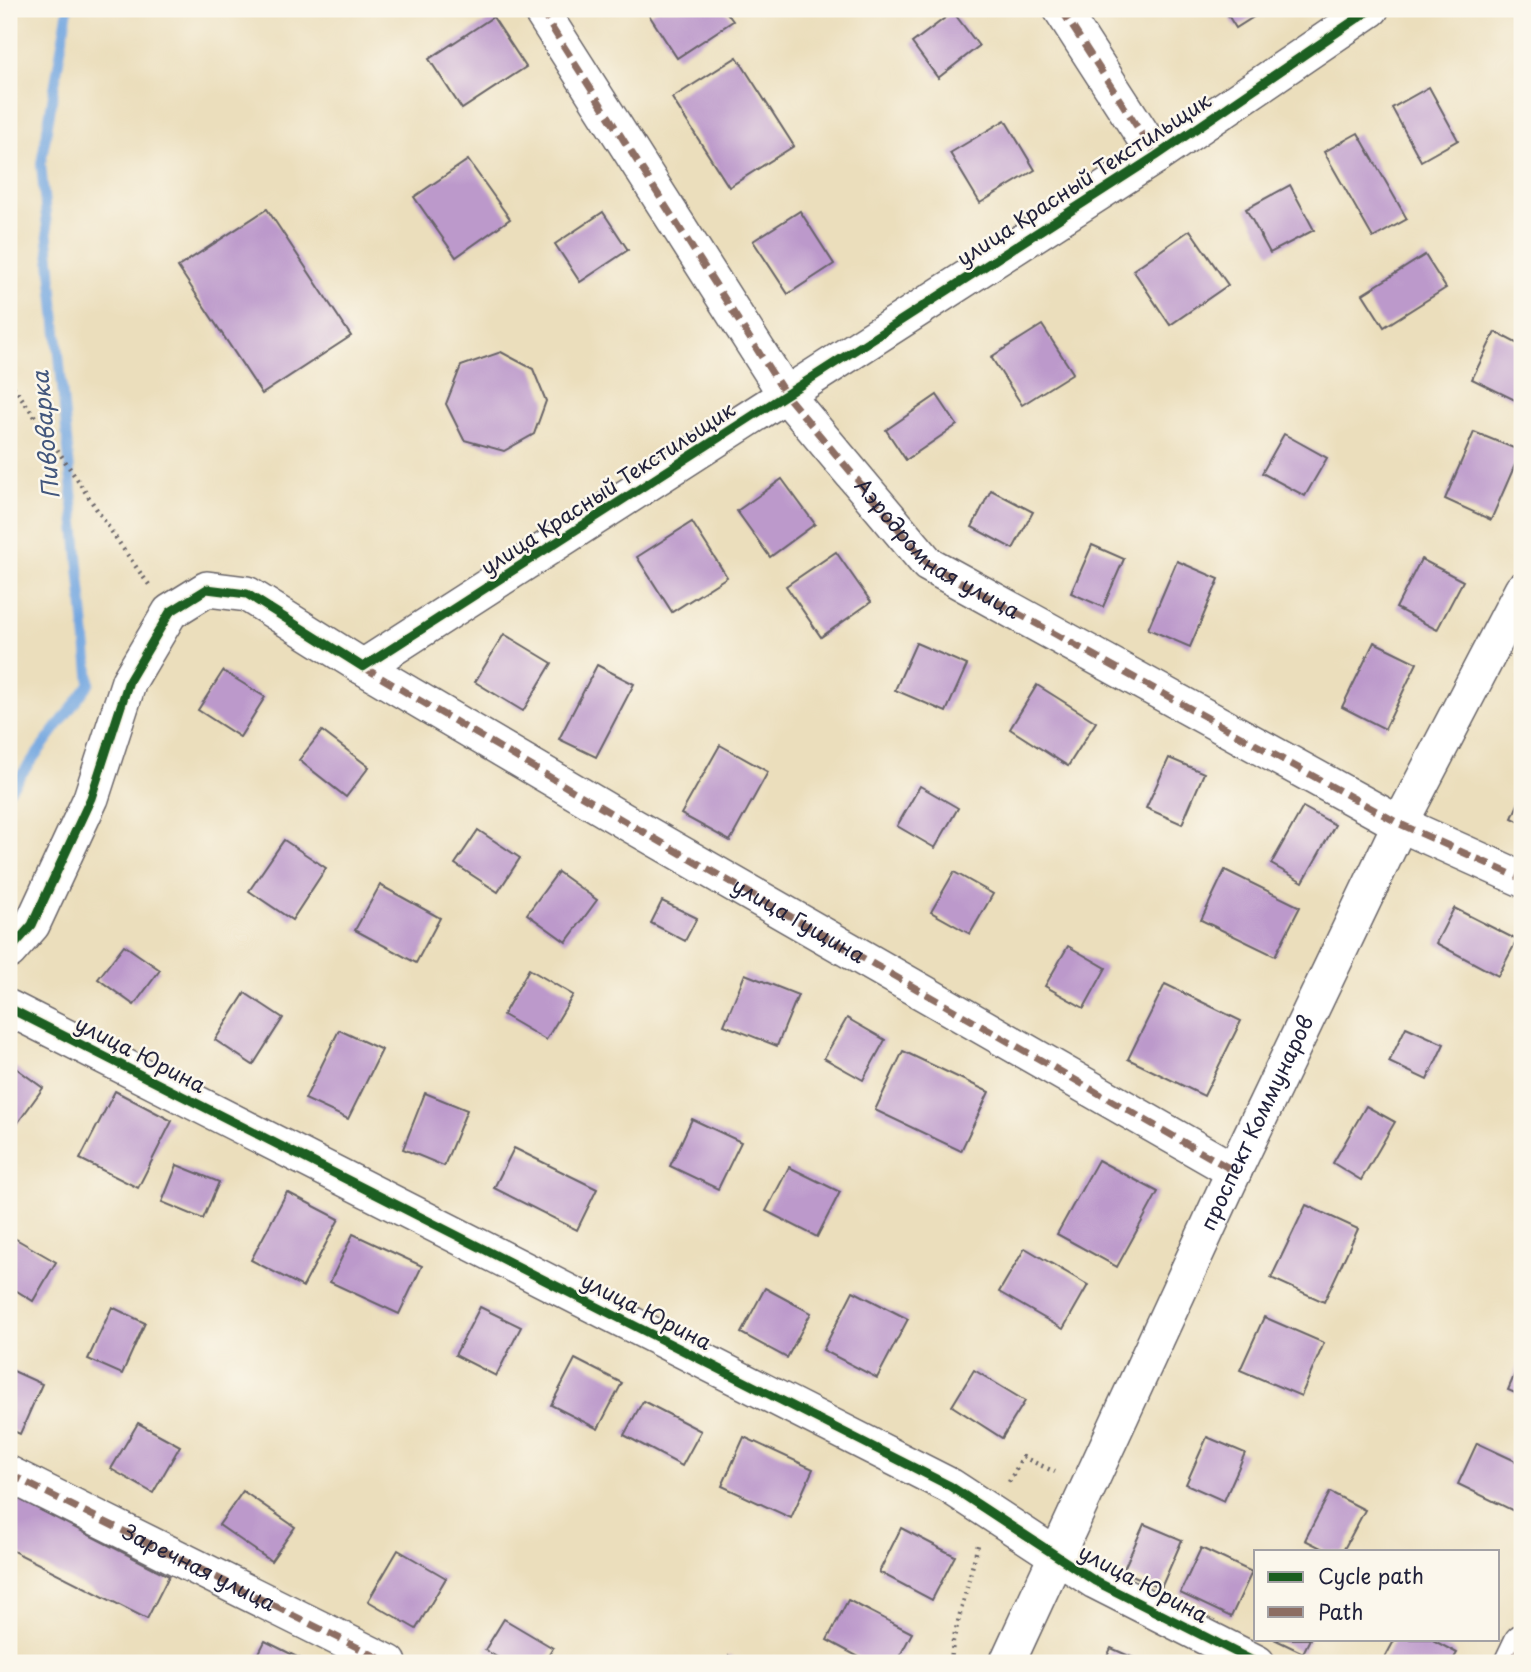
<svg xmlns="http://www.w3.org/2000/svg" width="1531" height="1672" viewBox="0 0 1531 1672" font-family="'Playpen Sans',sans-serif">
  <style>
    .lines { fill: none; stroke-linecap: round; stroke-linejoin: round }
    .stream { stroke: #75a7e0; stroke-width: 10 }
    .building { fill: #bc99cb }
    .minor-casing { stroke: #686468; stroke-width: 38 }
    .path { stroke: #686468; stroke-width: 4.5; stroke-dasharray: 2 5; stroke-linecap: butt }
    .minor { stroke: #fff; stroke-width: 35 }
    .quiet { stroke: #8d6e63; stroke-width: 7; stroke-dasharray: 14 7; stroke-linecap: butt }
    .cycleway-casing { stroke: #fbf7ec; stroke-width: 13 }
    .cycleway { stroke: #1b5e20; stroke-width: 9 }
    .labels { text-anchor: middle; stroke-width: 5; stroke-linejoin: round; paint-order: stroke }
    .street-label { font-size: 21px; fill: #22223b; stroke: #fbf7ec }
    .water-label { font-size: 23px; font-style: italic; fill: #43577d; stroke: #fbf7ec }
  </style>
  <rect width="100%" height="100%" fill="#fbf7ec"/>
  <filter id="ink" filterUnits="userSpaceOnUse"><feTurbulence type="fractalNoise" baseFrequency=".0143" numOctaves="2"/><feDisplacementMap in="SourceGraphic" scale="14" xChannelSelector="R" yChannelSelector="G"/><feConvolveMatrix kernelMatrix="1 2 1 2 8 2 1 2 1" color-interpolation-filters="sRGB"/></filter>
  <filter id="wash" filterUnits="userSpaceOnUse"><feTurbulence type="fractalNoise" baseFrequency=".00686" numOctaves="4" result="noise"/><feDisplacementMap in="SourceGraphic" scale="28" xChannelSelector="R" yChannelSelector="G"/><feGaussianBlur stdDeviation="1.57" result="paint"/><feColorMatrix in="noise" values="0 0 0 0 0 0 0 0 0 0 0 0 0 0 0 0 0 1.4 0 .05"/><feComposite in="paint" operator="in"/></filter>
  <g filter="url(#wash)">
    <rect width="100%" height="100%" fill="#ebdebc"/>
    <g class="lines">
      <path class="stream" d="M9 791 90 683 41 164 68 9"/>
    </g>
    <g id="blocks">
      <g class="building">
        <path d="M658 9H724L733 21 677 58 649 15Z"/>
        <path d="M1224 9H1266L1236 28Z"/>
        <path d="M953 12 979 46 938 78 912 43Z"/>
        <path d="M493 17 526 67 462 109 429 59Z"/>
        <path d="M737 57 794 146 729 187 672 98Z"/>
        <path d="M1429 87 1458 140 1421 161 1392 108Z"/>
        <path d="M1005 120 1035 170 980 203 950 153Z"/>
        <path d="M1358 133 1407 219 1373 238 1324 152Z"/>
        <path d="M468 160 510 219 456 257 414 197Z"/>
        <path d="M1290 185 1314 230 1270 253 1246 209Z"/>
        <path d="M267 209 351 336 262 394 178 267Z"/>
        <path d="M800 211 834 264 788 294 753 241Z"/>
        <path d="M603 212 628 250 580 282 555 244Z"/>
        <path d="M1190 230 1228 285 1170 325 1133 270Z"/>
        <path d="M1425 255 1446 288 1384 327 1363 294Z"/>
        <path d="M1042 325 1073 373 1022 405 991 357Z"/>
        <path d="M1495 332 1522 346 1521 403 1472 379Z"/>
        <path d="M501 352 533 369 546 401 534 434 504 451 464 440 446 404 461 366Z"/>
        <path d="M937 395 957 425 906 460 886 430Z"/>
        <path d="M1474 432 1521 451 1491 520 1445 499Z"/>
        <path d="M1284 434 1327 458 1305 496 1262 473Z"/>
        <path d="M782 479 815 524 770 557 737 511Z"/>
        <path d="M991 490 1033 512 1013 549 972 527Z"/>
        <path d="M692 522 727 577 672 612 637 557Z"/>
        <path d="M1092 545 1124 559 1103 607 1071 593Z"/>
        <path d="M836 552 871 602 821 637 786 586Z"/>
        <path d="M1421 559 1463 581 1437 630 1396 608Z"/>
        <path d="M1177 561 1219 579 1190 647 1148 629Z"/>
        <path d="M504 634 552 663 523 711 475 682Z"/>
        <path d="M1374 642 1417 663 1385 729 1342 707Z"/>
        <path d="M916 643 967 665 946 712 895 690Z"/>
        <path d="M597 665 634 684 596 757 559 739Z"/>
        <path d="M223 671 265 697 240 737 198 710Z"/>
        <path d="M1037 685 1096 722 1068 766 1010 729Z"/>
        <path d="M322 731 369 767 346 797 299 760Z"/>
        <path d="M720 745 768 772 730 841 681 814Z"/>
        <path d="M1169 758 1204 773 1182 824 1146 808Z"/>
        <path d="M920 786 958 808 935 848 897 826Z"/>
        <path d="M1522 795V823L1512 818Z"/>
        <path d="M1303 807 1335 825 1303 882 1271 864Z"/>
        <path d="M478 830 520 858 498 892 455 864Z"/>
        <path d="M284 840 326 868 292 920 249 891Z"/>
        <path d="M1225 870 1300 907 1275 956 1201 920Z"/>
        <path d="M558 872 597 900 566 942 527 914Z"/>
        <path d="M954 872 993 894 970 934 931 912Z"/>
        <path d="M380 885 440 918 416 963 355 930Z"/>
        <path d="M662 901 697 918 685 941 651 923Z"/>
        <path d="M1454 908 1517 940 1498 976 1436 943Z"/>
        <path d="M124 945 160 970 134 1005 98 979Z"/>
        <path d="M1068 946 1106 968 1084 1008 1045 986Z"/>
        <path d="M529 969 573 995 546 1040 503 1015Z"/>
        <path d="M745 974 798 995 777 1046 724 1025Z"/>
        <path d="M1165 984 1241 1021 1204 1096 1128 1059Z"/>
        <path d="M245 993 283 1018 253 1065 215 1040Z"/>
        <path d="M847 1018 885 1040 863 1080 824 1058Z"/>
        <path d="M1406 1027 1444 1044 1427 1080 1389 1062Z"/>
        <path d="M339 1030 382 1050 348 1119 305 1099Z"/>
        <path d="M903 1051 989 1092 961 1151 875 1110Z"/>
        <path d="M9 1063 43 1088 9 1135Z"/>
        <path d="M115 1091 172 1121 138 1188 80 1159Z"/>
        <path d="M425 1093 467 1110 444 1166 403 1149Z"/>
        <path d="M1366 1106 1395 1122 1361 1180 1333 1163Z"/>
        <path d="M692 1119 741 1142 718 1189 670 1166Z"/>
        <path d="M514 1148 597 1189 577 1230 494 1188Z"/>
        <path d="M1098 1160 1158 1192 1117 1267 1057 1234Z"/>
        <path d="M177 1165 219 1182 203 1219 162 1202Z"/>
        <path d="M789 1167 840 1192 817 1237 766 1211Z"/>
        <path d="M287 1192 339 1219 303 1287 251 1260Z"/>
        <path d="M1306 1205 1358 1229 1324 1302 1271 1278Z"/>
        <path d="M353 1234 422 1266 399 1314 330 1282Z"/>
        <path d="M9 1235 56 1262 33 1301 9 1286Z"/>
        <path d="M1025 1248 1088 1285 1063 1329 999 1292Z"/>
        <path d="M765 1288 811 1313 787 1358 741 1333Z"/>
        <path d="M853 1291 908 1319 877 1378 823 1350Z"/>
        <path d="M112 1307 145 1323 122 1374 88 1359Z"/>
        <path d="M480 1307 521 1327 496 1376 455 1355Z"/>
        <path d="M1264 1317 1324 1343 1301 1396 1240 1370Z"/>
        <path d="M1522 1357V1396L1508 1390Z"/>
        <path d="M575 1359 622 1383 598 1429 551 1405Z"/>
        <path d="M9 1369 42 1384 20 1434 9 1429Z"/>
        <path d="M974 1370 1025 1401 1002 1438 952 1406Z"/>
        <path d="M643 1401 701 1431 682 1466 624 1435Z"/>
        <path d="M138 1423 180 1446 153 1493 111 1469Z"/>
        <path d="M744 1437 813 1469 791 1518 722 1486Z"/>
        <path d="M1207 1437 1245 1453 1224 1501 1186 1484Z"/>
        <path d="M1477 1443 1522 1464V1515L1458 1484Z"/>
        <path d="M243 1491 295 1527 271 1561 219 1525Z"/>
        <path d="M1330 1492 1365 1510 1343 1551H1327L1305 1540Z"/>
        <path d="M19 1499 169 1576 147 1619 9 1549V1519Z"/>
        <path d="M1144 1524 1182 1540 1161 1588 1123 1571Z"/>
        <path d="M901 1528 955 1556 932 1600 879 1572Z"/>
        <path d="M1201 1548 1252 1572 1231 1617 1180 1593Z"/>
        <path d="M398 1550 446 1578 416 1629 368 1601Z"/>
        <path d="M848 1600 912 1633 896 1663H870L827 1640Z"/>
        <path d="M504 1619 553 1648 544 1663H507L485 1650Z"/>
        <path d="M1274 1639H1310L1303 1653Z"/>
        <path d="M1395 1639H1431L1457 1653 1451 1663H1382Z"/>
        <path d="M265 1641 309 1663H254Z"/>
        <path d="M1111 1648 1145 1663H1104Z"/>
        <path d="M729 1656 745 1663H725Z"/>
      </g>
    </g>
  </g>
  <g filter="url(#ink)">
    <use href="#blocks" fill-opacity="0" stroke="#686468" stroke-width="2"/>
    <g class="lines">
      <g class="minor-casing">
        <g id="minor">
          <path id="s1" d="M540 9 786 395 928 564 1400 824 1522 879"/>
          <path d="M1061 9 1156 156"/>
          <path id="s2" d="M363 667 626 822 1234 1171"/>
          <path d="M9 951 32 925 91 798 129 681 170 612 207 589 247 594 363 667 1156 156 1371 9"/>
          <path d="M9 1008 950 1486 1095 1581 1257 1663"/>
          <path id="s3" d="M9 1474 389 1663"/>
          <path id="s4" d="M1007 1663 1234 1171 1400 824 1522 590"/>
          <path d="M1512 1663 1522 1642"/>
        </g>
      </g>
      <g class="path">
        <path d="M9 381C59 447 100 519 150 586"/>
        <path d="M1009 1482 1023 1457 1055 1472"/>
        <path d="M951 1663 953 1641 978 1545"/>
      </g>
      <use href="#minor" class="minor"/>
      <g class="quiet">
        <path d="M540 9 786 395 928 564 1400 824 1522 879"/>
        <path d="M1061 9 1156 156"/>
        <path d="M363 667 626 822 1234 1171"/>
        <path d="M9 1474 389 1663"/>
        <path d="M1512 1663 1522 1642"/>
      </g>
      <g class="cycleway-casing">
        <g id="cycleway">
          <path d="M9 951 32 925 91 798 129 681 170 612 207 589 247 594 363 667 1156 156 1371 9"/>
          <path d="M9 1008 950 1486 1095 1581 1257 1663"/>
        </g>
      </g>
      <use href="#cycleway" class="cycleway"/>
    </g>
  </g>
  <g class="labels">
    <g class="street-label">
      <text transform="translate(1084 180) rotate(-33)" y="7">улица Красный Текстильщик</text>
      <text transform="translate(608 489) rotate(-33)" y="7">улица Красный Текстильщик</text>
      <text dy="7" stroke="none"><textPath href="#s1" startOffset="676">Аэродромная улица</textPath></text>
      <text dy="7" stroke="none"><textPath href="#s2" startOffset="504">улица Гущина</textPath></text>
      <text transform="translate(140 1055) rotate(27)" y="7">улица Юрина</text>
      <text dy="7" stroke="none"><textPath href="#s4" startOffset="595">проспект Коммунаров</textPath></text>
      <text transform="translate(646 1312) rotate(27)" y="7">улица Юрина</text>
      <text dy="7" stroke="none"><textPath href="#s3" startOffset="212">Заречная улица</textPath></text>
      <text transform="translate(1143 1584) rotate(28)" y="7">улица Юрина</text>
    </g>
    <g class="water-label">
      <text transform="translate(46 435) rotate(-95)" y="8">Пивоварка</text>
    </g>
  </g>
  <rect width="1531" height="1672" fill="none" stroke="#fbf7ec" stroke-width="35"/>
  <rect x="1254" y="1550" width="245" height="91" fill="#fbf7ec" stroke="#a4a2a5" stroke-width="2"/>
  <rect x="1268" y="1572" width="35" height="10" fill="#1b5e20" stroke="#a4a2a5" stroke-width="2"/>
  <text x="1318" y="1584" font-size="21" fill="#22223b">Cycle path</text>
  <rect x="1268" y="1607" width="35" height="10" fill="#8d6e63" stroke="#a4a2a5" stroke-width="2"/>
  <text x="1318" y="1620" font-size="21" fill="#22223b">Path</text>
</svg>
